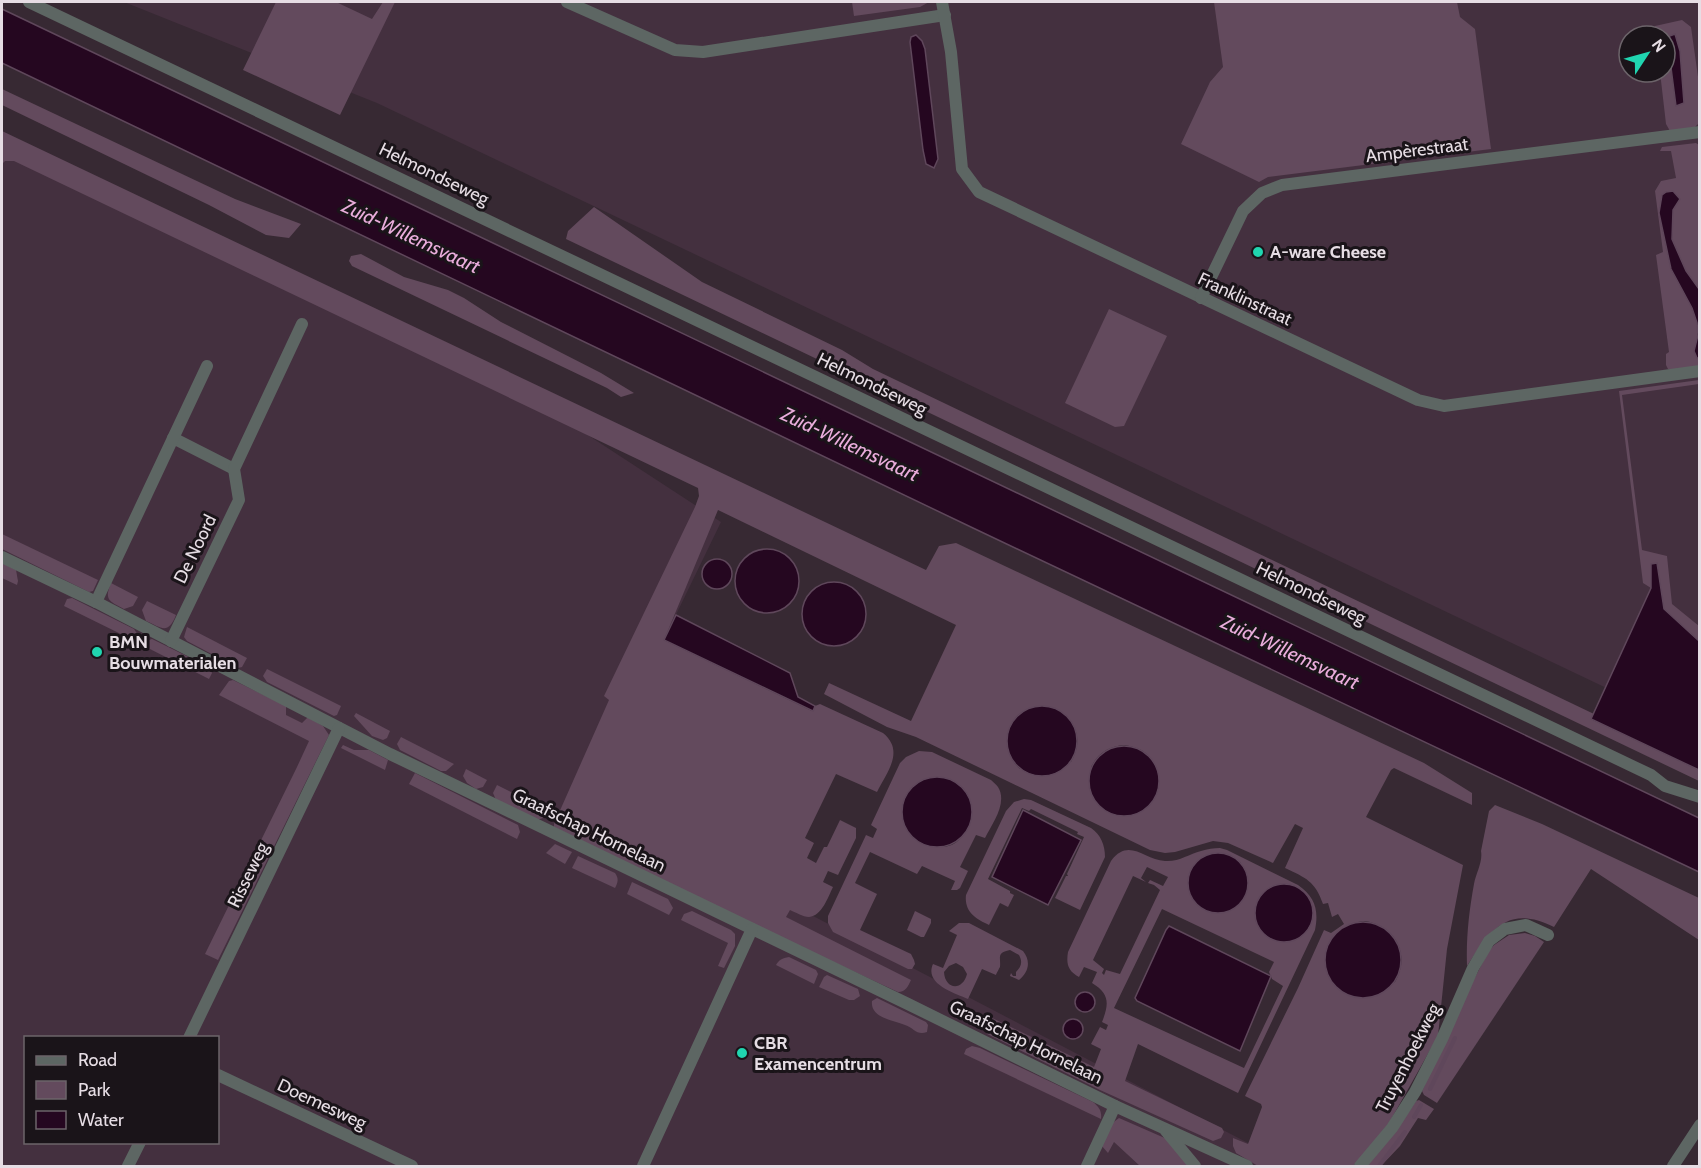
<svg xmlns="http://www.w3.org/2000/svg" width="1701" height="1168" viewBox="0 0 1701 1168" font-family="Cabin,sans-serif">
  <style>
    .built { fill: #44303f; fill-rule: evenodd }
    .green { fill: #634a5d; fill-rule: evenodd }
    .water { fill: #250720; stroke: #5f475b; stroke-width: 1.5 }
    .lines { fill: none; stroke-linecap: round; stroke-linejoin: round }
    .stream { stroke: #5f475b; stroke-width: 4 }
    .minor { stroke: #5d6663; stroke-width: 12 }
    .poi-dot { fill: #20d5b0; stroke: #1a1419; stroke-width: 2 }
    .labels { text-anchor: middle; stroke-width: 6; stroke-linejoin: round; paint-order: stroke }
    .street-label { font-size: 18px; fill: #e6dde4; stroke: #1a1419 }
    .poi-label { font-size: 18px; font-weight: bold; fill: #e6dde4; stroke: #1a1419; text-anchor: start }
    .water-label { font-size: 20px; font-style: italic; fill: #eaaddc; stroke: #1a1419 }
  </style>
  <rect width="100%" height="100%" fill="#372933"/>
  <g class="built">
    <path d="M124 2H1699V732L377 103ZM1629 36H1665V72H1629Z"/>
    <path d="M2 139 499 377 721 522 587 798 1290 1165 1289 1166H2ZM26 1038H218V1142H26Z"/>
  </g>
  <g class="green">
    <path d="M276 2H336L372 19 383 2H395L340 115 243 70Z"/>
    <path d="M852 2H929L920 7 854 16Z"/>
    <path d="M1214 2H1457L1460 17 1475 29 1491 149 1268 177 1259 182 1181 144 1210 82 1223 67Z"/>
    <path d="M1682 20 1691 27 1700 91 1699 123 1695 127 1670 131 1666 124 1660 72H1665V36H1656L1655 26Z"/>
    <path d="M2 89 235 199 301 224 289 238 266 235 209 205 2 105Z"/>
    <path d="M2 131 926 570 939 546 956 543 1424 763 1472 793V805L1394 768 1391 770 1366 817 1463 865 1447 949 1438 1036 1389 1123 1372 1147 1353 1166H1258L1236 1153 1233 1146V1138L1248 1144 1262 1107 1261 1104 1245 1096 1298 988 1324 930 1331 933 1344 924 1338 914 1332 917 1328 903 1323 904C1315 881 1306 878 1285 868L1303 828 1295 824 1273 863 1228 843 1213 841 1175 852 1165 853 1150 850 916 737 887 727 824 694 829 683 911 721 956 625 718 510 664 640 812 711 815 706 820 704 883 733C905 751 887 772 877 792L836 774 805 838 814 843 807 858 816 863 824 847H827L840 820 856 828V838L838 875 828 871 823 882 833 887C828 897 822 916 809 917 803 917 795 912 790 910L786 917 911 980C908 986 906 992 898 992L736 917 554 827V824L609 700 604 696 695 507 699 496 698 488 14 161H5L2 164ZM1038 706C1045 706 1050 709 1057 712 1078 721 1083 742 1071 762L1020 769C1011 761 1010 755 1009 744 1007 723 1017 710 1038 706ZM1125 745C1146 749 1152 755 1156 776 1163 808 1131 825 1104 810L1091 767C1098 753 1109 746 1125 745ZM1365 921C1396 926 1411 955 1395 982L1357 998C1311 986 1317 925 1365 921Z"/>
    <path d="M1696 143 1699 145V289L1686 271 1672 239 1673 210 1659 213 1671 269 1692 308 1697 323V358H1699V366L1673 370 1668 369 1666 365V354L1669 352 1656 255 1663 252 1655 191 1661 181 1676 178 1671 151H1660L1662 147Z"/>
    <path d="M594 207 702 282 842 350 873 369 1594 714 1591 719 1699 770V781L566 239 568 231Z"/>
    <path d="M361 254 404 277 448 290 464 298 501 322 601 373 634 393 621 397 607 388 352 266 349 261 351 256Z"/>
    <path d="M1109 309 1167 336 1124 426 1115 427 1065 403Z"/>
    <path d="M1699 380V384L1622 395 1642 550 1667 556 1672 604 1699 626V641L1663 609 1651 564V588L1643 583 1619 391Z"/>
    <path d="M2 534 98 580 93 591 89 592 2 549Z"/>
    <path d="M2 563 16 570 18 581 17 585 2 578Z"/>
    <path d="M111 583 138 597 133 606 124 609C109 601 104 600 111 583Z"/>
    <path d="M72 598 134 629 138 635 135 641 64 606 67 599Z"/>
    <path d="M147 601 176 615C168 635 162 628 146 621L142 610Z"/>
    <path d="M187 627 247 658 242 667 238 668 187 641 184 637Z"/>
    <path d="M152 639 209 667 212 673 209 679 146 647 149 640Z"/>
    <path d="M267 669 341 706 337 715 334 716 267 682 263 676Z"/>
    <path d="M233 680 286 706V715L302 723 308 717 323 726 329 735 218 960 205 954 297 767 309 741 219 695 229 681Z"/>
    <path d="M356 713 390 731 387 738 383 740 372 736 354 716Z"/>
    <path d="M401 737 454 764 446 771H441L400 750 397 744Z"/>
    <path d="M343 745 354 750H369L388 760 385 770 341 748Z"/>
    <path d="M919 751 932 752 991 780C993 782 996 784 998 787 1008 803 992 824 985 838L976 835 960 867 968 871 960 888 957 890H951L955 881 922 866 917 874 870 852 855 883 877 894 860 930 911 954 914 960 915 964 912 969H908L833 932 828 923V916L866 835 873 838 877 829 871 825 900 763 906 757ZM939 778C952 779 967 787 970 801 972 806 969 814 968 819 964 836 958 848 938 847 891 846 891 779 939 778Z"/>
    <path d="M466 769 487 780 483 787 476 789 467 783 463 776Z"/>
    <path d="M415 773 518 825 520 832 517 839 409 784Z"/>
    <path d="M497 785 547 810 543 818 537 820 496 800 493 793Z"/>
    <path d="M1024 799 1031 800 1091 828C1101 835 1105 845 1105 857L1080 910 1055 898 1066 876H1068L1067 874 1084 837 1077 834 1078 832 1031 809 1029 811 1022 808 988 879 1010 891V893L1014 895 1008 907 1000 903 989 925C976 919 964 912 966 895L1006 811 1014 802Z"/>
    <path d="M1495 805 1542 824 1699 898V940L1591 869 1554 927C1508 904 1491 929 1467 966 1466 938 1469 911 1474 884 1476 873 1483 862 1481 851L1489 811Z"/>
    <path d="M555 844 572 852 565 864 546 853Z"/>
    <path d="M1220 848 1227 850 1298 885C1315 897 1319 910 1315 930L1238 1093 1138 1044 1125 1081 1222 1128 1224 1132 1221 1138 1213 1141 1100 1090 987 1034 985 1027 990 1017 1094 1067 1101 1049 1091 1044 1100 1027 1106 1030 1108 1025 1102 1022C1109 1004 1110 994 1092 983L1097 972 1084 967 1079 977C1068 971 1066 964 1068 952L1111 861C1129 837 1144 860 1165 861 1179 862 1189 854 1201 851 1207 849 1214 848 1220 848ZM1230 855 1241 863 1244 898 1235 907 1189 887C1188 876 1192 868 1199 860ZM1147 867 1168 877 1163 886 1150 880 1148 883 1154 885 1160 890 1120 974 1106 970 1104 975 1102 973 1104 969 1093 960 1133 876 1146 882 1141 878ZM1281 884C1295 885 1315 895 1312 912 1312 915 1310 918 1308 921 1302 936 1299 942 1281 942L1256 922C1252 901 1262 891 1281 884ZM1162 909 1274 962 1269 972 1272 979 1283 986 1244 1068 1114 1008Z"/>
    <path d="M578 856 615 873C619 879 618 882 615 888L572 868Z"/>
    <path d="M632 882 668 899 673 908 669 915 627 894Z"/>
    <path d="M692 911 731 930 735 934V946L724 968 718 966 728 943 681 920 684 914Z"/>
    <path d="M915 911 931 919V923L924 937H921L907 930Z"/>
    <path d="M959 923H969L1023 951C1031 961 1029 972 1019 980L1010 976 1011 973 1013 976H1016V972C1021 967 1023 962 1019 955L1010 950C996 953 1001 957 1000 967 1000 967 996 974 996 975L982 969 968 999C954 993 924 984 933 964L943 968 957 935 949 931ZM956 963 963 967 967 974C963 991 945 990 944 972L949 966Z"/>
    <path d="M1525 933 1535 936 1544 942 1437 1103 1424 1095 1422 1091 1467 993 1488 952 1494 945 1509 935Z"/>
    <path d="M789 957 816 970 818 974 814 984 776 965C779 960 782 958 789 957Z"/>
    <path d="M827 975 858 989 860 996 854 1000H849L819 987 824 977Z"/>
    <path d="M877 998 926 1022 928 1025 927 1032C917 1036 914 1028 905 1025 893 1020 870 1018 872 1001Z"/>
    <path d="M972 1046 980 1048 1093 1102C1099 1107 1102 1111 1101 1119L964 1054 966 1049Z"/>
    <path d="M1419 1100 1434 1109 1426 1120 1418 1118 1400 1146 1381 1166H1367L1395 1132 1416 1101Z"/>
    <path d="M1119 1118 1167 1139 1190 1166H1140L1114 1142 1108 1153 1101 1145 1111 1124Z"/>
  </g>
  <g class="water">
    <path d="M2 9 1699 818V872L973 528 2 63Z"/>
    <path d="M1675 34 1680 51 1684 103 1676 106 1667 37Z"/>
    <path d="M916 35 922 41 925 49 938 159 934 168 926 164 923 150 910 42 911 37Z"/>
    <path d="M1673 191 1680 199 1673 210 1672 239 1686 271 1699 289 1700 358H1697L1694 351 1698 335 1697 323 1692 308 1671 269 1659 213 1662 195 1666 192Z"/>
    <circle cx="767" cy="581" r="32"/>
    <circle cx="717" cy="574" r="15"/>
    <path d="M1657 563 1664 609 1699 641V770L1591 719 1651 588V564Z"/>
    <circle cx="834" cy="614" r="32"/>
    <path d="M676 615 790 673 798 697 815 706 813 711 664 640Z"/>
    <circle cx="1042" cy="741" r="35"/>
    <circle cx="1124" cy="781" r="35"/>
    <circle cx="937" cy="812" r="35"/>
    <path d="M1023 810 1081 840 1048 905 992 877Z"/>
    <circle cx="1218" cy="883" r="30"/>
    <circle cx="1284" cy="913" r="29"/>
    <circle cx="1363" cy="960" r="38"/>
    <path d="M1169 926 1271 976 1240 1051 1137 1001 1135 998 1166 930Z"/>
    <circle cx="1085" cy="1002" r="10"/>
    <circle cx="1073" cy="1029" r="10"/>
  </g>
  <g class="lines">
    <g class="stream">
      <path d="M1430 1089 1455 1038"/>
      <path d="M1414 1117 1421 1105"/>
      <path d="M1379 1166 1405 1132"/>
    </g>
    <g class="minor">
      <path d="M29 2 1651 775 1665 786 1700 797"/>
      <path d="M567 2 675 50 703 52 945 15"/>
      <path d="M942 2 951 52 962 169 979 192 1418 400 1444 406 1700 371"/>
      <path d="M1201 298 1243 211 1262 193 1282 185 1700 132"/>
      <path d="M173 438 234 469"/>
      <path d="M2 557 96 602 390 754 908 1004 1115 1106 1247 1166"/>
      <path d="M96 602 207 366"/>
      <path d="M171 641 239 500 234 469 302 324"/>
      <path d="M189 1038 339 728"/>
      <path d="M218 1075 412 1166"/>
      <path d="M1166 1131 1195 1166"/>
      <path d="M128 1166 140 1142"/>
      <path d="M643 1166 752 929"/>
      <path d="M1087 1166 1115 1106"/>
      <path d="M1360 1166 1392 1128 1415 1092 1442 1039 1473 968 1489 941 1505 929 1526 925 1548 935"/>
      <path d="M1673 1166 1700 1125"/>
    </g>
  </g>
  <g class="poi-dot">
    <circle cx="1258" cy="252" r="6"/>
    <circle cx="97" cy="652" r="6"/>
    <circle cx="742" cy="1053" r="6"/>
  </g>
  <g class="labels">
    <g class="street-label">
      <text transform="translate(1417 150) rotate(-7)" y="6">Ampèrestraat</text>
      <text transform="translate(434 174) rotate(26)" y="6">Helmondseweg</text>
      <text transform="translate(1245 299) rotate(25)" y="6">Franklinstraat</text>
      <text transform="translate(872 384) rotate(26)" y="6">Helmondseweg</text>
      <text transform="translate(195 549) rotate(-64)" y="6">De Noord</text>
      <text transform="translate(1311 593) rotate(26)" y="6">Helmondseweg</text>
      <text transform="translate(589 830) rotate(26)" y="6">Graafschap Hornelaan</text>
      <text transform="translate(248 875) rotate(-64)" y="6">Risseweg</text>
      <text transform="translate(1026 1042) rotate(26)" y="6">Graafschap Hornelaan</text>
      <text transform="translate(1408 1058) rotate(-63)" y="6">Truyenhoekweg</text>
      <text transform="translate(322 1104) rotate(25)" y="6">Doemesweg</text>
    </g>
    <g class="poi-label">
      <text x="1270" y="258">A-ware Cheese</text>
      <text x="109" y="648">BMN<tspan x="109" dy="21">Bouwmaterialen</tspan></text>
      <text x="754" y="1049">CBR<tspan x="754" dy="21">Examencentrum</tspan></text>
    </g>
    <g class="water-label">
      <text transform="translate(411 236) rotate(25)" y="7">Zuid-Willemsvaart</text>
      <text transform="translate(850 444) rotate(25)" y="7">Zuid-Willemsvaart</text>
      <text transform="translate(1290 652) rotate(25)" y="7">Zuid-Willemsvaart</text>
    </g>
  </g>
  <rect width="1701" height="1168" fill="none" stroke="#e6dde4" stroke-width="6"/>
  <rect x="24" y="1036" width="195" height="108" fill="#1a1419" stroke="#6c646a" stroke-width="1.5"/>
  <rect x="36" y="1056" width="30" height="9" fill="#5d6663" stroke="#6c646a" stroke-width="1.5"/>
  <text x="78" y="1066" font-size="18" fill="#e6dde4">Road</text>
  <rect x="36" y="1081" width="30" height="18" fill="#634a5d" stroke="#6c646a" stroke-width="1.5"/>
  <text x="78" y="1096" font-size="18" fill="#e6dde4">Park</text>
  <rect x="36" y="1111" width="30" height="18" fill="#250720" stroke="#6c646a" stroke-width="1.5"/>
  <text x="78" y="1126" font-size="18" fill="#e6dde4">Water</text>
  <g transform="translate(1647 54) rotate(54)"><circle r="28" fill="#1a1419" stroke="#6c646a" stroke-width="1.5"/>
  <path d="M0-4.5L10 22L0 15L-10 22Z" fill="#20d5b0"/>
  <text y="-9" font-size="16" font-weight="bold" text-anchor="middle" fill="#e6dde4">N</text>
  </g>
</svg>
